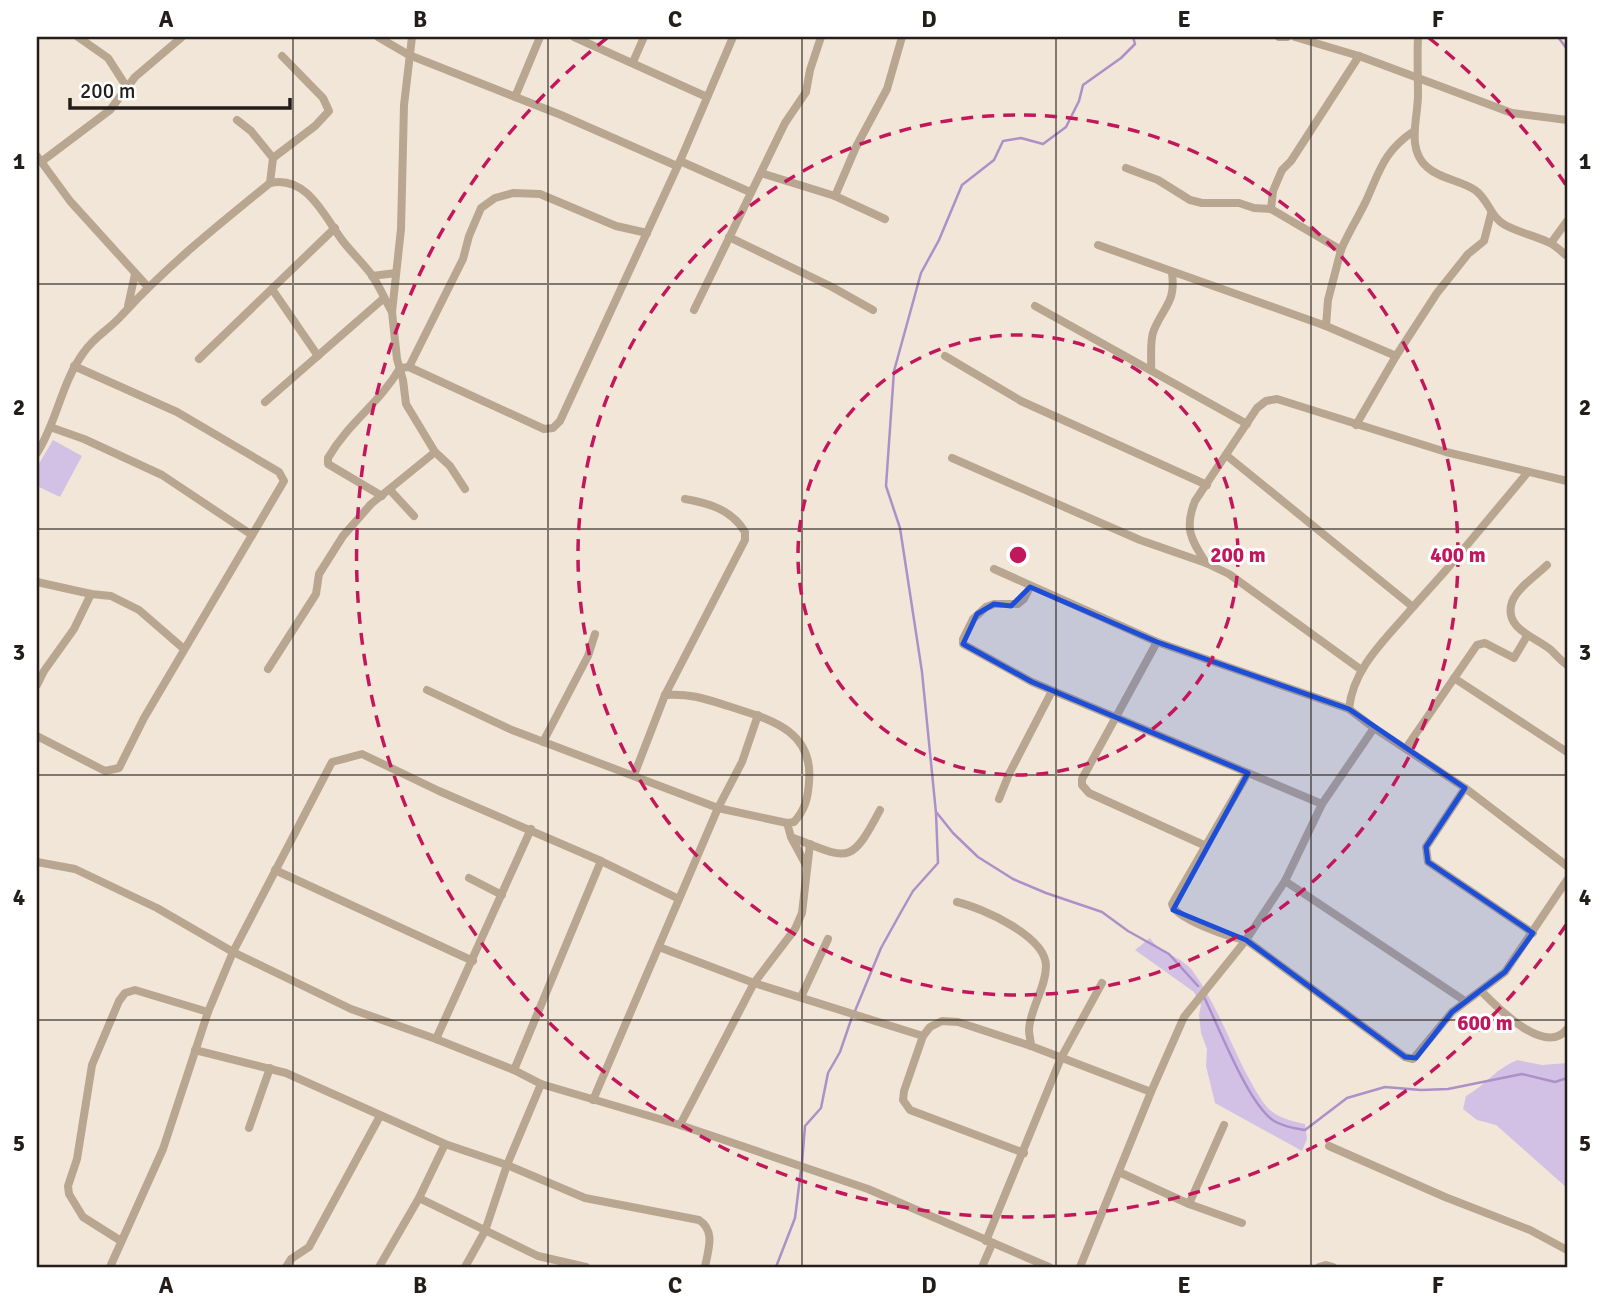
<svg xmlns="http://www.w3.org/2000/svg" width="1604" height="1304" viewBox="0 0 1604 1304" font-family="Signika,sans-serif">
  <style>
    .green { fill: #d3c1e5 }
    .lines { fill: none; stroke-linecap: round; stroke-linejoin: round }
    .stream { stroke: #ac90c8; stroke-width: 2.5 }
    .minor { stroke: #b9a690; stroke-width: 8 }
    .marked { fill: #1d4ed8; fill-opacity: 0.2; stroke: #1d4ed8; stroke-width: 5; stroke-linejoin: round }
    .grid { fill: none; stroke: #231e19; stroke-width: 2; stroke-opacity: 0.55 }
    .ring { fill: none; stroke: #c2185b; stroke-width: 3.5; stroke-dasharray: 12 9 }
    .centre { fill: #c2185b; stroke: #fff; stroke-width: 3.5 }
    .ring-label { font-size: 21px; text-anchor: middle; font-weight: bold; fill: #c2185b; stroke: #fff; stroke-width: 6; stroke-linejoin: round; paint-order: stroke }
    .neatline { fill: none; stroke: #231e19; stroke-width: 2.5 }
    .grid-label { font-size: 23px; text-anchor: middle; font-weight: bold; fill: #231e19 }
  </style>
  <rect width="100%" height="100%" fill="#f2e6d8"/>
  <g class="green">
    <path d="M53 440 82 456 60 497 37 486V467Z"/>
    <path d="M1150 938C1159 953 1181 956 1192 970 1215 1001 1229 1040 1247 1075 1253 1085 1259 1098 1267 1107 1276 1117 1291 1121 1305 1124L1307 1139 1302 1151 1215 1103 1206 1066 1207 1049 1201 1033 1199 1015 1201 1005 1194 992 1135 950Z"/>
    <path d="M1517 1060 1542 1065 1567 1063V1188L1496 1125 1477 1120 1463 1109 1466 1096C1487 1084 1494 1070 1517 1060Z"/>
  </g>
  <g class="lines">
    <g class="stream">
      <path d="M1558 37 1567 49"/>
      <path d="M937 813 953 833 978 857 1013 879 1046 893 1102 912 1128 931 1169 954 1198 986"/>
      <path d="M1204 997C1219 1027 1248 1104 1274 1121 1284 1127 1294 1128 1305 1130L1347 1098 1385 1087 1421 1090 1448 1089 1522 1074 1555 1082 1567 1078"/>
      <path d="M855 1011 881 948 901 912 913 891 938 863 936 813 922 672 900 528 886 486 894 371 921 273 939 240 962 185 994 160 1003 141 1021 138 1043 144 1066 127 1079 101 1083 85 1121 58 1135 44 1133 37"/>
      <path d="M802 1163 805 1126 821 1108 828 1073 840 1052 852 1017"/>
      <path d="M776 1267 795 1218 801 1170"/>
    </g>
    <g class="minor">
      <path d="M78 37 108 58 126 86"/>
      <path d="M378 37 409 55 561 115 677 166"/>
      <path d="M412 37 404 105 401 229 392 312 397 359 403 380 406 404 435 452 450 466 465 489"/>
      <path d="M574 37 707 97"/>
      <path d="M1279 37H1287"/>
      <path d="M1295 37 1359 56 1512 113 1567 120"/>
      <path d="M1418 37C1417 57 1418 76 1418 95 1418 118 1406 149 1427 167 1440 179 1460 180 1475 190 1489 200 1490 217 1505 225 1520 233 1536 236 1550 243 1556 246 1562 252 1567 256"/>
      <path d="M633 62 644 37"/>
      <path d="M515 97 540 37"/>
      <path d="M237 120 251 131 273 158 270 183"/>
      <path d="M37 156 70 201 148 287"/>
      <path d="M273 158 315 126 329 111 323 98 282 56"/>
      <path d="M680 161 750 192"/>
      <path d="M41 162 110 110 135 77 182 37"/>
      <path d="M1126 168 1158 180 1190 200 1202 203H1239L1254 208 1271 209"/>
      <path d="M761 173 835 196 885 219"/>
      <path d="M835 196 856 147 887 89 902 37"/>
      <path d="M729 237 832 287 873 310"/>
      <path d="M1551 243 1567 221"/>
      <path d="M1098 245 1326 326 1396 356"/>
      <path d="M1341 250C1348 233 1358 218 1366 201 1380 170 1384 151 1414 131"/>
      <path d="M372 276 396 273"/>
      <path d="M272 289 318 356"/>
      <path d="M128 306 135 274"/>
      <path d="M1035 306 1247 424"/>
      <path d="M694 310 785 123 806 92 810 70 821 37"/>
      <path d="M1326 326 1328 300 1341 250 1271 209 1273 191 1282 170 1291 161 1359 56"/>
      <path d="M945 356 1021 401 1207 485"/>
      <path d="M199 359 335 228"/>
      <path d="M409 367 463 259 469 236 481 208 495 198 513 193 540 194 616 226 647 233"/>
      <path d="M1151 370C1152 358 1149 341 1154 330 1164 306 1176 302 1172 273"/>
      <path d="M265 402 384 298"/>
      <path d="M1356 425 1396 356 1437 293 1468 254 1484 241 1491 214"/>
      <path d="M50 427 84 439 162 475 252 535"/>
      <path d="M37 453C57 422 61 383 84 352 95 336 110 329 122 315 167 266 218 225 270 183 307 175 324 216 342 240 351 252 362 262 371 274 379 285 385 300 392 312"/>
      <path d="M1226 455 1413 607C1387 638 1353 667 1349 709"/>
      <path d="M952 458 1140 540 1206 563 1229 574 1360 669"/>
      <path d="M390 490 414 516"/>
      <path d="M382 496 328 464V458C348 423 379 404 400 368L409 367 544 429 553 428 560 421 680 161 733 37"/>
      <path d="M1206 563C1191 539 1184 529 1195 501L1257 408 1266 401 1277 399 1446 452 1567 481"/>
      <path d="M1547 565C1537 575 1517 588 1512 602 1503 629 1536 637 1551 650 1556 655 1561 661 1567 665"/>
      <path d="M994 569 1157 642 1349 709 1374 728 1465 788 1567 866"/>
      <path d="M37 582 91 594 111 596 139 610 184 649"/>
      <path d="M1030 587 1024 599 1018 604H994L986 607 973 619 963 639V644L1032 682 1322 804"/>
      <path d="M1413 607 1447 569 1528 472"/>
      <path d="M1157 642 1082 779V785L1089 793 1206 846"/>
      <path d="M268 669 316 594 319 574 343 536 371 504 435 452"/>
      <path d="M1454 678 1567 752"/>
      <path d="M37 685 44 671 74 629 91 594"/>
      <path d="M427 690 512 730 718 808 787 823 791 837C848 859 850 867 880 810"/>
      <path d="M665 695C689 693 706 699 728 706 768 719 814 729 809 782 808 798 805 810 794 822L787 823"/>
      <path d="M37 736 105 771 119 768 144 718 284 481 279 472 177 412 74 366"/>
      <path d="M543 742 588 656 595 634"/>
      <path d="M1406 748 1477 645 1485 643 1514 658 1527 636"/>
      <path d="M1248 773 1172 904C1175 919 1231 938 1246 940L1285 881 1322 804 1374 728"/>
      <path d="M634 775 665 695 745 540V532C732 510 709 503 685 499"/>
      <path d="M1465 788 1426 847 1428 862 1533 933"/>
      <path d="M999 799 1009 774 1052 691"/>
      <path d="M791 837 806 865"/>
      <path d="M37 862 75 869 157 908 233 952 351 1009 436 1039 514 1070 541 1084 680 1125 868 1189 1049 1267"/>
      <path d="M275 870 473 961"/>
      <path d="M469 878 502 895"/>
      <path d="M1285 881 1465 1001"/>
      <path d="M957 902C982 908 1046 936 1046 966 1046 988 1030 1008 1029 1030 1029 1035 1031 1041 1031 1046"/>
      <path d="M659 947 754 983 923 1036"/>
      <path d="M1481 991C1498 1008 1545 1057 1567 1029"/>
      <path d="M801 997 828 939"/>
      <path d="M436 1039 531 829"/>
      <path d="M195 1050 286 1073 445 1144 507 1165 585 1198 699 1220C716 1231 708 1250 705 1267"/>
      <path d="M514 1070 601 861"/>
      <path d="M593 1100 718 808 742 762 758 715"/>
      <path d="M680 1125 754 983 795 929 802 913 810 844"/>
      <path d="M249 1128 270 1068"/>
      <path d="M1329 1146 1445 1197 1530 1230 1567 1250"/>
      <path d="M1024 1153 910 1110 903 1100 904 1091 923 1036 930 1027 942 1021 958 1022 1031 1046 1151 1092"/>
      <path d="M1119 1172 1189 1204 1242 1223"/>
      <path d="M419 1198 538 1256 586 1267"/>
      <path d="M1189 1204 1224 1125"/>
      <path d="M121 1241 83 1217 69 1194 68 1186 77 1159 92 1065 119 1001 125 993 135 990 208 1012"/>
      <path d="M986 1241 1061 1058 1102 983"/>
      <path d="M110 1267 163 1149 208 1012 233 952 332 762 362 754 439 791 601 861 679 899"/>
      <path d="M286 1267 291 1259 309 1247 380 1116"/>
      <path d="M379 1267 419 1198 445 1144"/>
      <path d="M465 1267 485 1231 507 1165 541 1084"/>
      <path d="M982 1267 992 1244"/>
      <path d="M1080 1267 1151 1092 1184 1017 1246 940 1405 1057 1413 1059 1452 1012 1505 972 1567 880"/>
      <path d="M1319 1267 1326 1265 1333 1267"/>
    </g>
  </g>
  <path class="marked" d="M1030 587 1157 642 1349 709 1465 788 1426 847 1428 862 1533 933 1505 972 1452 1012 1416 1058 1405 1057 1246 940 1173 910 1248 773 1032 682 963 644 977 614 994 604 1011 606Z"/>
  <path class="grid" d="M293 37V1267M548 37V1267M802 37V1267M1056 37V1267M1311 37V1267M37 284H1567M37 529H1567M37 775H1567M37 1020H1567"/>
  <g class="ring">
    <circle cx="1018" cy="555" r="220"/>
    <circle cx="1018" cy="555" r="440"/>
    <path d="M1566 925A661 661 0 1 1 607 38M1429 38A661 661 0 0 1 1566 185"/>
  </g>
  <circle cx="1018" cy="555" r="10" class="centre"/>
  <g class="ring-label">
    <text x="1238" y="562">200 m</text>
    <text x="1458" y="562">400 m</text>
    <text x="1485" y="1030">600 m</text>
  </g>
  <rect width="1604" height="1304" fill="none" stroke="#ffffff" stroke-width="77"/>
  <path d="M70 98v10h220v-10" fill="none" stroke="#231e19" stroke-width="3.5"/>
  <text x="80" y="98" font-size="21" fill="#231e19" stroke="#ffffff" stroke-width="5" paint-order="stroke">200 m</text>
  <rect x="38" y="38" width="1528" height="1228" class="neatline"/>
  <g class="grid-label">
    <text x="166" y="27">A</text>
    <text x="420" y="27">B</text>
    <text x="675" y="27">C</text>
    <text x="929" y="27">D</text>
    <text x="1184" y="27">E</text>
    <text x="1438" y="27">F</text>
    <text x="19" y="169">1</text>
    <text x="1585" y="169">1</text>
    <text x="19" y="415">2</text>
    <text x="1585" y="415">2</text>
    <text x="19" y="660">3</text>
    <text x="1585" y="660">3</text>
    <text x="19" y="905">4</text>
    <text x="1585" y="905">4</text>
    <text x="19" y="1151">5</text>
    <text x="1585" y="1151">5</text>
    <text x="166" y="1293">A</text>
    <text x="420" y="1293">B</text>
    <text x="675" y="1293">C</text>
    <text x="929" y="1293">D</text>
    <text x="1184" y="1293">E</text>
    <text x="1438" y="1293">F</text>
  </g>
</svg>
